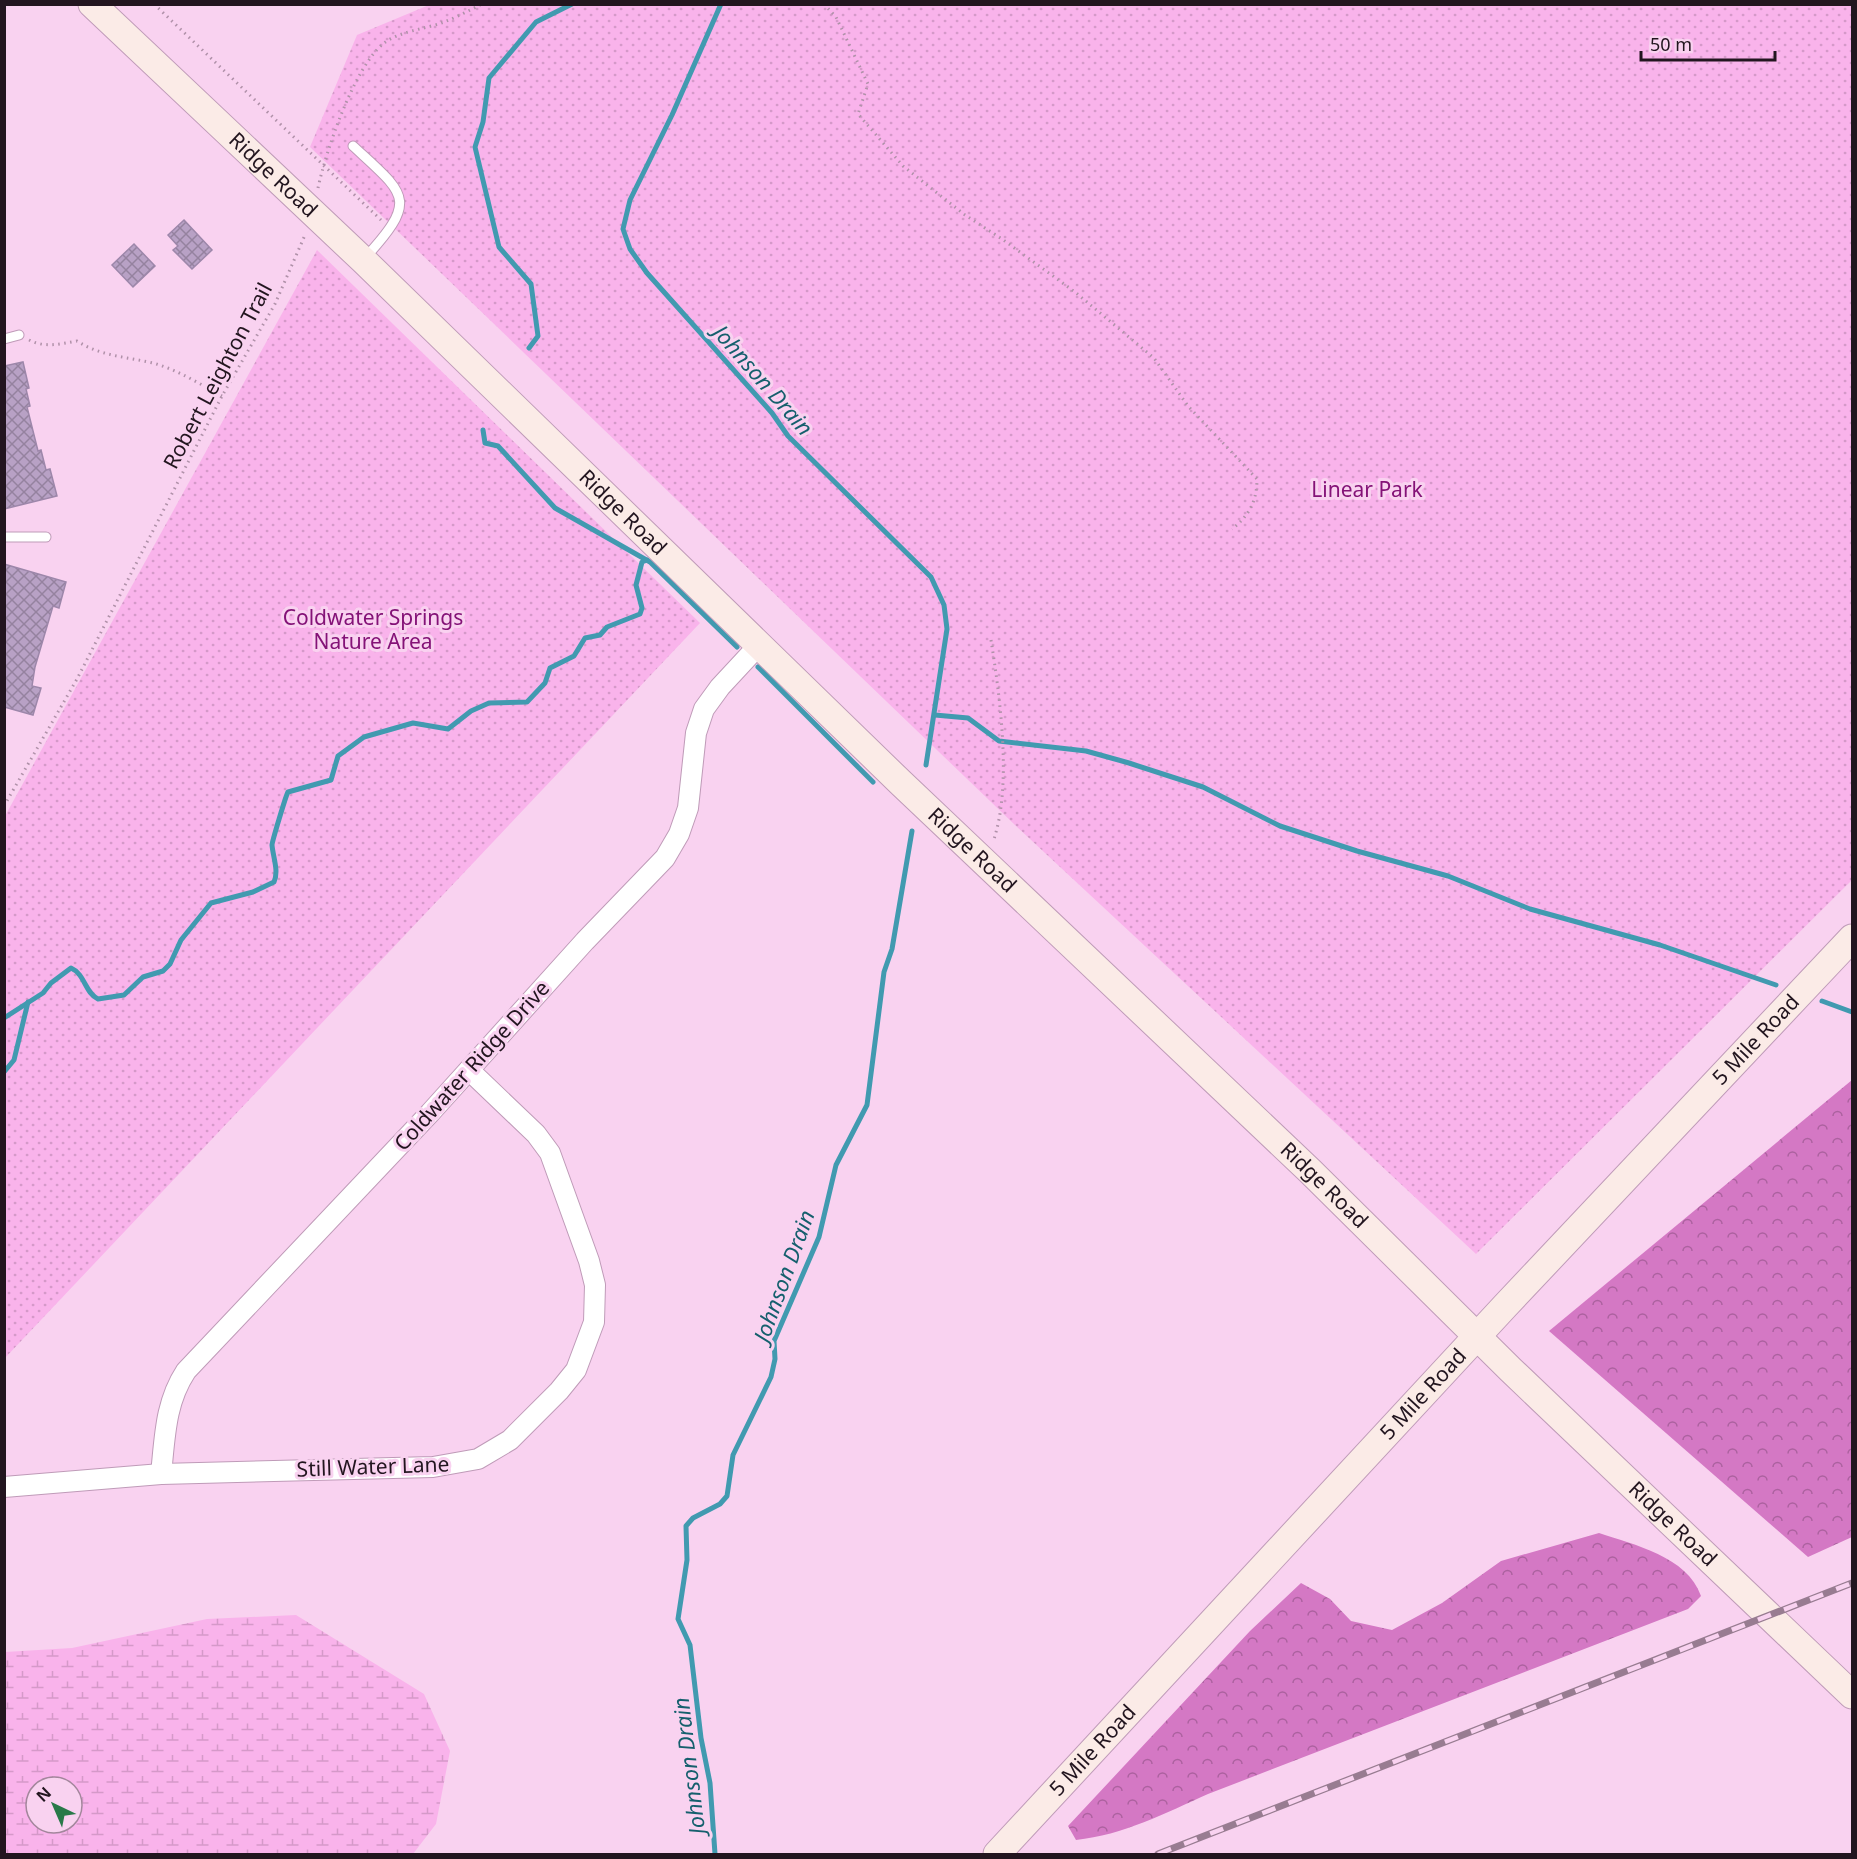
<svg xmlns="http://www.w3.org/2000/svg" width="1857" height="1859" viewBox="0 0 1857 1859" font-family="'Noto Sans',sans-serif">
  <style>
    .forest { fill: url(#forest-crowns) }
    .wetland { fill: url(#wetland-marsh); fill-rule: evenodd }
    .park { fill: url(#park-dots) }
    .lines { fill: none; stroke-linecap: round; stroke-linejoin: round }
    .stream { stroke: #419ab0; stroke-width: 5 }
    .building { fill: url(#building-cross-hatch); stroke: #9d87aa; stroke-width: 1.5 }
    .lane-casing { stroke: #bf9bb8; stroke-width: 11 }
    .street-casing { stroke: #bf9bb8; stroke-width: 22 }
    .secondary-casing { stroke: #bf9bb8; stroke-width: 29 }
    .path { stroke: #b091a9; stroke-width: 3; stroke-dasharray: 1.5 4.5; stroke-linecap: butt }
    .lane { stroke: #fff; stroke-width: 9 }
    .street { stroke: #fff; stroke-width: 20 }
    .secondary { stroke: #fbebe7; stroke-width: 27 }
    .rail-casing { stroke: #987c91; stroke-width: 7 }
    .rail { stroke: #f9d2f0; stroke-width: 4.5; stroke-dasharray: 14; stroke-linecap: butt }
    .labels { text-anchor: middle; stroke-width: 6; stroke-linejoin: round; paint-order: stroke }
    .street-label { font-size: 21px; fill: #22151f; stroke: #f9d2f0 }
    .park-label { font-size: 21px; fill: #841277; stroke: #f9d2f0 }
    .water-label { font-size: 22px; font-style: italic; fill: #155f6d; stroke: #f9d2f0 }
  </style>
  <defs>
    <pattern id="forest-crowns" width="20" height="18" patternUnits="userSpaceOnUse" patternTransform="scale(1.5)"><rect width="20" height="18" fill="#d478c4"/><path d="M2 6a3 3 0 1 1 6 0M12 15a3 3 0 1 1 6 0" fill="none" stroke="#ac619f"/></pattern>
    <pattern id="wetland-marsh" width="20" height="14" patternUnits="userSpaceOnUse" patternTransform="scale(1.5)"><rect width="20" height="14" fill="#f9b3eb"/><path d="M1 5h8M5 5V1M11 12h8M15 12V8" fill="none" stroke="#d599c9"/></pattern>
    <pattern id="park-dots" width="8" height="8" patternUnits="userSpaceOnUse" patternTransform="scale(1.5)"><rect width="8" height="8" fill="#f9b3eb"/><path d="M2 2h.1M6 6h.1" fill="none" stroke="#d599c9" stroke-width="1.8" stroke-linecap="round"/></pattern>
    <pattern id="building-cross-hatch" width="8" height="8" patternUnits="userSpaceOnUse" patternTransform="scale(1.5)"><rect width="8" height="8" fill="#b8a1c5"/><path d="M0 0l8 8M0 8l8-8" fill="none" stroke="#95829f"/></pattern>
  </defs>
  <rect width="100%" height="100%" fill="#f9d2f0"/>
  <g class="forest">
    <path d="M1852 1080V1537L1808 1557 1549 1331Z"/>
    <path d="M1599 1533C1634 1545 1687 1556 1701 1596L1688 1609 1208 1794C1166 1813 1123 1835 1076 1840L1068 1826 1250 1631 1301 1583 1330 1599 1351 1621 1392 1630 1442 1603 1501 1561Z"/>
  </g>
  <path class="wetland" d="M296 1615 424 1694 450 1751 436 1824 413 1854H5V1652L72 1648 207 1619ZM36 1787H72V1823H36Z"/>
  <g class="park">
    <path d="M429 5H1852V880L1476 1254 1016 826 310 147 357 35Z"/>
    <path d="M317 250 700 623 5 1358V816Z"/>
  </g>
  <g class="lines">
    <g class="stream">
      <path d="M721 4 672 115 630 200 623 229 630 249 647 273 772 413 788 436 931 577 944 605 947 629 926 765"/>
      <path d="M529 348 538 336 531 284 499 247 475 147 483 122 489 78 536 22 572 4"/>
      <path d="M483 430 485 443 498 446 555 508 650 562 737 647"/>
      <path d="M758 667 873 782"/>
      <path d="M935 715 968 718 999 741 1086 751 1129 763 1203 787 1280 826 1357 851 1448 876 1530 909 1660 945 1776 985"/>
      <path d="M1822 1001 1852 1012"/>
      <path d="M4 1018 43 993 51 983 71 968C85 974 85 993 98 999L124 995 143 977 163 971 170 964 181 940 211 903 253 892 274 882C279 871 273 857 272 845 272 842 286 795 288 792L331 780 338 756 364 737 413 723 448 729 471 711 489 703 527 702 545 683 550 668 574 656 585 638 600 635 607 627 640 614 642 608 636 585 642 562 647 560"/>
      <path d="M4 1072 14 1060 28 1002"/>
      <path d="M715 1854 710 1783 701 1738 690 1645 678 1619 687 1560 686 1526 693 1518 720 1504 727 1496 733 1455 771 1377 775 1359 774 1341 819 1237 836 1165 867 1105 884 972 892 949 912 831"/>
    </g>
  </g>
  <g class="building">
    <path d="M184 220 212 250 192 269 173 250 178 246 168 235Z"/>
    <path d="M134 244 155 266 133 287 112 265Z"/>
    <path d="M23 362 29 388 26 389 30 406 27 407 38 451 41 450 46 470 50 469 57 496 4 509V366Z"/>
    <path d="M4 564 66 582 59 608 53 606 35 667 32 686 41 688 33 715 4 707Z"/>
  </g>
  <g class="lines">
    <g class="lane-casing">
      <g id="lane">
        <path d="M353 146C406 195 419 199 365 258"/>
        <path d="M4 339 19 335"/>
        <path d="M4 537H46"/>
      </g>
    </g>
    <g class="street-casing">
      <g id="street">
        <path d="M161 1474C165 1437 165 1403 186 1371L430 1113 585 941 665 858 679 834 688 808 696 733 704 709 720 687 759 645"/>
        <path d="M4 1487 161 1474 433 1467 478 1459 510 1440 559 1391 576 1370 594 1322 595 1285 589 1261 550 1153 536 1134 469 1070"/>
      </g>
    </g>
    <g class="secondary-casing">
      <g id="secondary">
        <path id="s1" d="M92 4 363 260 900 782 1310 1171 1511 1370 1852 1695"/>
        <path id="s2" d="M997 1854 1506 1305 1852 938"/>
      </g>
    </g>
    <g class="path">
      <path d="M154 4 381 220"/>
      <path d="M824 4 836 17 868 84 858 114 903 166 965 215 1002 239 1075 292 1154 358 1188 406 1257 479C1257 501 1249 516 1232 529"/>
      <path d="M318 188C326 151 354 67 384 43 400 31 426 29 444 22 457 17 470 10 482 4"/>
      <path d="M29 340C45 348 60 344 77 341 100 356 127 357 153 363 178 370 200 384 222 396"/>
      <path d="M991 640C1000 697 1012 784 994 839"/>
      <path d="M4 806 77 679 222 396 275 304 305 235"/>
    </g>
    <use href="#lane" class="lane"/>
    <use href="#street" class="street"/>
    <use href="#secondary" class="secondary"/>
    <g class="rail-casing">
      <path id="rail" d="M1158 1854 1852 1583"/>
    </g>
    <use href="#rail" class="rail"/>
  </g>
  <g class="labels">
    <g class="street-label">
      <text dy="7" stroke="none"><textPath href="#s1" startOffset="249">Ridge Road</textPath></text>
      <text transform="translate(218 376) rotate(-62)" y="7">Robert Leighton Trail</text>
      <text dy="7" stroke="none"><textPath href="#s1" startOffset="735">Ridge Road</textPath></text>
      <text dy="7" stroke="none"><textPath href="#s1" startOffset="1221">Ridge Road</textPath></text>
      <text dy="7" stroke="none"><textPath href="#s2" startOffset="1113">5 Mile Road</textPath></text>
      <text transform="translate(472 1066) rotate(-48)" y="7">Coldwater Ridge Drive</text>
      <text dy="7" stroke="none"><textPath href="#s1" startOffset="1707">Ridge Road</textPath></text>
      <text dy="7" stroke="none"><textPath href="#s2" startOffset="627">5 Mile Road</textPath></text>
      <text transform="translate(373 1467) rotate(-2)" y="7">Still Water Lane</text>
      <text dy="7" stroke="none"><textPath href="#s1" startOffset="2193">Ridge Road</textPath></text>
      <text dy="7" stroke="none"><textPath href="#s2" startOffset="141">5 Mile Road</textPath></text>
    </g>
    <g class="park-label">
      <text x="1367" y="497">Linear Park</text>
      <text x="373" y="625">Coldwater Springs<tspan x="373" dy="24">Nature Area</tspan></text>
    </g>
    <g class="water-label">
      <text transform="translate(763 380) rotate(49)" y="8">Johnson Drain</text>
      <text transform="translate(784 1276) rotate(-70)" y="8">Johnson Drain</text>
      <text transform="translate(689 1766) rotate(-97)" y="8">Johnson Drain</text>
    </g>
  </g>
  <rect width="1857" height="1859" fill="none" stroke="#22151f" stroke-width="12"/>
  <g transform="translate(54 1805) rotate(316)"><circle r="28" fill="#f9d2f0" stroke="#a3869c" stroke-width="1.5"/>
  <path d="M0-4.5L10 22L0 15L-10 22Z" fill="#297949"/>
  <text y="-9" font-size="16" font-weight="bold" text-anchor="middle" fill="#22151f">N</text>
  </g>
  <path d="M1641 51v9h134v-9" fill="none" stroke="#22151f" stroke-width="3"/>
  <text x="1650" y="51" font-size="18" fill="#22151f" stroke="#f9d2f0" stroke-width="4.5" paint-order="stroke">50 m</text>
</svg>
